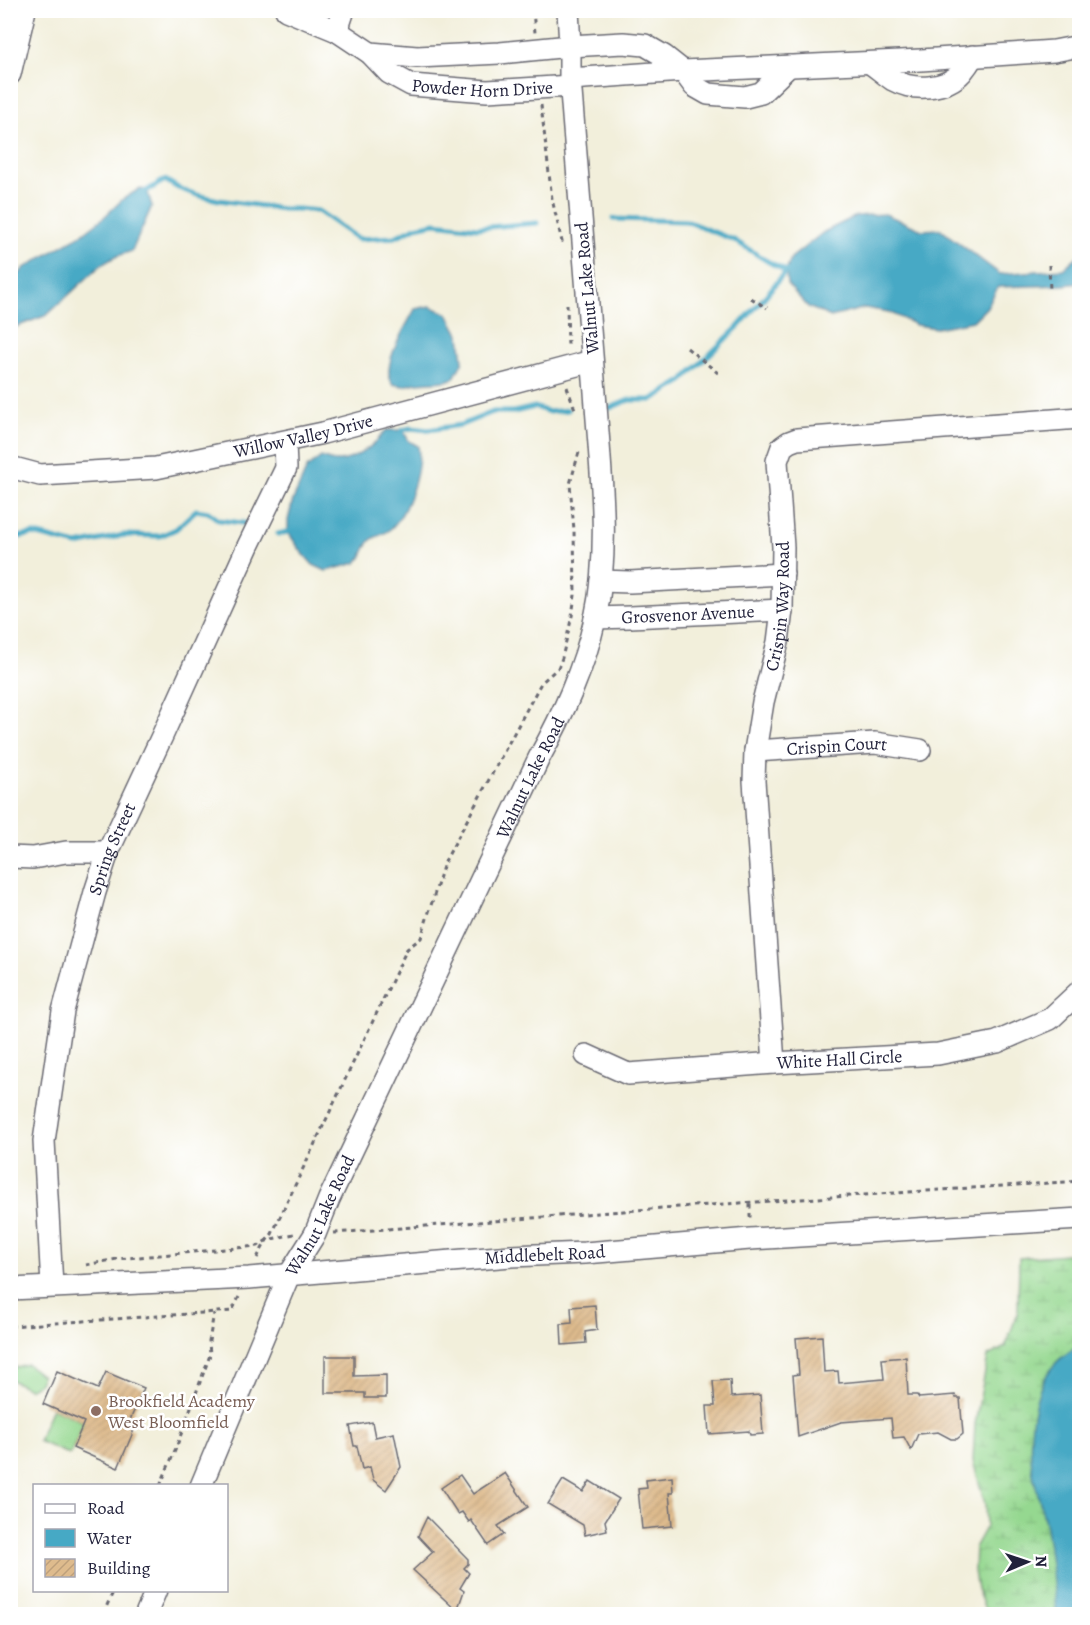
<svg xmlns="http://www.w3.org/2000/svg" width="1090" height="1625" viewBox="0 0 1090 1625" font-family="Alegreya,serif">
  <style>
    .green { fill: #95d890; stroke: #5c7d66; stroke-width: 1.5 }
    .wetland { fill: url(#wetland-marsh); stroke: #5c7d66; stroke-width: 1.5 }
    .water { fill: #46a9c5; stroke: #346680; stroke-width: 1.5 }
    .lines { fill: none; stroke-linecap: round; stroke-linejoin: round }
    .stream { stroke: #46a9c5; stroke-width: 5 }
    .building { fill: url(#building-hatch) }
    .minor-casing { stroke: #6b6a73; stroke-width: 24 }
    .path { stroke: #6b6a73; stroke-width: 3; stroke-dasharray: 4.5 4.5; stroke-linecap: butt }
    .minor { stroke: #fff; stroke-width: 21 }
    .education-dot { fill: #8d6e63; stroke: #fff; stroke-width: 2 }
    .labels { text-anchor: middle; stroke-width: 5; stroke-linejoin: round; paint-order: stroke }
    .street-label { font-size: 18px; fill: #22223b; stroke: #fff }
    .education-label { font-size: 18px; fill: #785e54; stroke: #fff; text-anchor: start }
  </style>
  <defs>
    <pattern id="wetland-marsh" width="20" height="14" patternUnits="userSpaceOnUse" patternTransform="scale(1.5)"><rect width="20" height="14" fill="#95d890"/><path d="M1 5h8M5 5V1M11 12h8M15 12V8" fill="none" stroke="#80b97d"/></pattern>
    <pattern id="building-hatch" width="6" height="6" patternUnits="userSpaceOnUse" patternTransform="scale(1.5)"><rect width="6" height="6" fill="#debb8d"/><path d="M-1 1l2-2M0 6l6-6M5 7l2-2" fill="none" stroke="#bea07b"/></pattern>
  </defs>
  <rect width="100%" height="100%" fill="#fff"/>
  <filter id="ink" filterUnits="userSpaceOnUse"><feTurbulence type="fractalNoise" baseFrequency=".0167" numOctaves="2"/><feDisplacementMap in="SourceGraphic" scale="12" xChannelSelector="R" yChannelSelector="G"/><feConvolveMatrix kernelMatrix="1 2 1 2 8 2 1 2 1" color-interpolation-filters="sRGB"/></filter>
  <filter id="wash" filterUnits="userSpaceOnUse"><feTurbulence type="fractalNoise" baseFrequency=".008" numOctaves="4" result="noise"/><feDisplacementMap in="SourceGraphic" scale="24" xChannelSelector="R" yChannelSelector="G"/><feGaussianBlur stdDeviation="1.35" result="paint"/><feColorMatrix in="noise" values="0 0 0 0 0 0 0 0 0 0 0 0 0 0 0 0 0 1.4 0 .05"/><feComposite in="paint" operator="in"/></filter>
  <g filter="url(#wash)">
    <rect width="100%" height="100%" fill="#f2efdb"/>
    <g class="green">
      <path d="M27 1364 42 1376 38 1384 29 1389 11 1380 12 1368Z"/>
      <path d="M52 1408 84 1422 70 1455 38 1441Z"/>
    </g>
    <path class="wetland" d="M1079 1253V1614H987L977 1589 974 1571 975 1546 986 1526 985 1504 973 1461 975 1424 988 1356 1005 1347 1018 1312 1019 1258Z"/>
    <g class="water">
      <path d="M139 189 147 190 152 206 132 251 115 257 101 265 47 315 11 329V284L24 268 81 235 103 218 123 199Z"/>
      <path d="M885 214 922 230 940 229 1000 274 1063 269 1079 255V283L1063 285 998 287 987 307 973 321 936 328 916 325 889 312 865 308 831 317 808 307 787 284 786 271 791 258 824 232 856 216Z"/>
      <path d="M430 306 448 314 460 336 463 361 454 378 446 381 416 383 404 386 392 384C391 380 388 375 389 370 390 351 406 326 415 309Z"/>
      <path d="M386 430H403L409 441 418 446C422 470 407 516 388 531 383 535 375 536 371 540 364 546 364 558 356 563L326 571 313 565 300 550 288 532V520L293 500 301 482 307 468 321 457C326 459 332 461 336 461 354 462 376 444 386 430Z"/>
      <path d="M1079 1346V1614H1057C1053 1586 1051 1557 1046 1528 1043 1512 1038 1495 1034 1479 1027 1445 1030 1393 1054 1365 1061 1357 1070 1351 1079 1346Z"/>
    </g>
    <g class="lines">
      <g class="stream">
        <path d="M143 193 165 180 178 188 197 195 219 200 283 209H299L318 211 358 239 395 237 416 227 435 223 477 228 537 223"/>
        <path d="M613 219 686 221 734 240 767 261 786 271H791"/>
        <path d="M610 408 629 400H651L681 382 738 327 763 299 786 271"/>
        <path d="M400 434 403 430 411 428 428 430 461 425 493 412H514L535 407 549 412 568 410"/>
        <path d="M10 532 18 537 34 534 77 545 124 535 160 536 176 529 196 510 208 512 219 520 250 524"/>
        <path d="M278 534 292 531"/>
      </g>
    </g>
    <g id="blocks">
      <g class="building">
        <path d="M595 1305 597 1330 585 1332 586 1343 562 1345 561 1324 572 1323 571 1307Z"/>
        <path d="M822 1336 824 1372 838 1371 839 1383 884 1379 882 1359 906 1357 908 1395H917L919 1398 955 1395 956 1398H960L963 1434 957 1439H951L938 1432 918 1434 911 1450 904 1437 893 1438 891 1418 841 1422 798 1437 793 1375 799 1374 796 1338Z"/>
        <path d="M325 1356H354V1376L386 1375V1398H365V1393H325Z"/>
        <path d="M57 1371 98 1389 106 1372 144 1388 127 1427 134 1430 118 1468 73 1448 84 1422 43 1404Z"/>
        <path d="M730 1380 731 1397 760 1395 763 1434 750 1435 749 1431 709 1434 707 1406H715L713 1381Z"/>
        <path d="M372 1422 375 1437 394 1433 401 1467 386 1490 373 1480 370 1467 362 1469 357 1446H354L350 1426Z"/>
        <path d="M505 1473 528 1507 498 1526 504 1534 488 1545 471 1520 469 1522 462 1512 458 1514 441 1488 460 1475 473 1494Z"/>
        <path d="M672 1477 673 1493H669L672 1526 642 1529 638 1489 647 1488 646 1480Z"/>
        <path d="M563 1480 583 1492 590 1481 619 1499 605 1521 607 1530 585 1535 583 1525 548 1504Z"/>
        <path d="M427 1517 468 1559V1564L464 1568 469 1573 460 1588 464 1591 457 1611 413 1570 433 1552 418 1536Z"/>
      </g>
    </g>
  </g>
  <g filter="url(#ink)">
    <use href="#blocks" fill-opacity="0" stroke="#6b6a73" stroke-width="1.5"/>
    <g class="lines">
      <g class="minor-casing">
        <g id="minor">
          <path id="s1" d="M286 10 337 31 370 53 389 73 411 85 487 91 571 86"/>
          <path d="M337 31 344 10"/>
          <path d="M370 53 417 57 500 53 570 46 623 43 645 45 664 56 683 71 570 79"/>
          <path d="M870 63C878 68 885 75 893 80 913 91 946 90 962 72 966 67 970 61 973 56"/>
          <path d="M683 71 921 60 1054 51 1080 46"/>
          <path d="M683 71 694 86 708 94 745 97 761 93 789 66"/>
          <path d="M10 74 25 10"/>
          <path id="s2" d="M10 467 40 475 156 468 323 433 592 361"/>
          <path d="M601 581 630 582 783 574"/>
          <path id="s3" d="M595 618 630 617 782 610"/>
          <path id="s4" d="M755 751 875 743 920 750"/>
          <path d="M10 857 33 858 66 852H108"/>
          <path id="s5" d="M586 1055 628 1074 774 1063 938 1054 997 1042 1050 1019 1080 991"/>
          <path id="s6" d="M774 1063 754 781 755 751 763 702 778 642 782 610 783 547 777 461 782 447 789 442 797 439 1080 418"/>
          <path id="s7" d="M52 1286 44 1141 63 1011 95 892 108 852 163 734 248 546 286 468 285 442"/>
          <path id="s8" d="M10 1289 249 1278 511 1256 585 1253 750 1239 1080 1219"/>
          <path id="s9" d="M201 1486 289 1275 315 1234 329 1199 539 758C563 714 584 669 595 619 611 546 600 467 595 392 587 288 578 183 570 79V46L568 10"/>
          <path d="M146 1614 156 1590"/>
        </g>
      </g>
      <g class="path">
        <path d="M533 10 535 33"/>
        <path d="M541 105 552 199 563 246"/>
        <path d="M1049 265 1050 291"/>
        <path d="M751 298 767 308"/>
        <path d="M567 304 568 348"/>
        <path d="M687 348 718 373"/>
        <path d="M567 387 576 412"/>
        <path d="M750 1204V1222"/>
        <path d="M334 1233 663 1208 1080 1181"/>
        <path d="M257 1258 267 1240 272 1234 407 949 421 938 444 863 541 683 558 668 562 658 572 616 575 595 574 530 570 484 579 452"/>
        <path d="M86 1265 117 1259 258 1246 267 1240 294 1234"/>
        <path d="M10 1326 232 1311 239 1297"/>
        <path d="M160 1486 176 1448 210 1355 209 1341 214 1313"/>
        <path d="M103 1614 114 1590"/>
      </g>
      <use href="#minor" class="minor"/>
    </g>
  </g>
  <circle class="education-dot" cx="96" cy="1411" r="6"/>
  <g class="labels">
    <g class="street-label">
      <text dy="6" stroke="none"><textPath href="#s1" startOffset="219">Powder Horn Drive</textPath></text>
      <text transform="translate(587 288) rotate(-95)" y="6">Walnut Lake Road</text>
      <text dy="6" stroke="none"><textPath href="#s2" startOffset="298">Willow Valley Drive</textPath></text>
      <text dy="6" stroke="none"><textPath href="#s6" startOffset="460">Crispin Way Road</textPath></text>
      <text dy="6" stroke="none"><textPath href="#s3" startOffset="93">Grosvenor Avenue</textPath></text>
      <text dy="6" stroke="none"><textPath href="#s4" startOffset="82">Crispin Court</textPath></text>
      <text dy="6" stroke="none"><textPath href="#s9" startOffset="782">Walnut Lake Road</textPath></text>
      <text dy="6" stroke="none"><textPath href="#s7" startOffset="446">Spring Street</textPath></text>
      <text dy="6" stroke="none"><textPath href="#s5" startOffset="258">White Hall Circle</textPath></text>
      <text dy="6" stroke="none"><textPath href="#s9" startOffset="296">Walnut Lake Road</textPath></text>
      <text dy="6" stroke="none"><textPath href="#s8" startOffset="536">Middlebelt Road</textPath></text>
    </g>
    <g class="education-label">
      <text x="108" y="1407">Brookfield Academy<tspan x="108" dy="21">West Bloomfield</tspan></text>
    </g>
  </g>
  <rect width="1090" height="1625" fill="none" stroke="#fff" stroke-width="36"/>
  <rect x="33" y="1484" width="195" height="108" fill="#ffffff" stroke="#a7a7b1" stroke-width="1.5"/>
  <rect x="45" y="1504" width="30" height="9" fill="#ffffff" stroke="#a7a7b1" stroke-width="1.5"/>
  <text x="87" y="1514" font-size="18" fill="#22223b">Road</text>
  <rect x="45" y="1529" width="30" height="18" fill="#46a9c5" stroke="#a7a7b1" stroke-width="1.5"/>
  <text x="87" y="1544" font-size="18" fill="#22223b">Water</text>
  <rect x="45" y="1559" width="30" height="18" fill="url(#building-hatch)" stroke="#a7a7b1" stroke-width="1.5"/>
  <text x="87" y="1574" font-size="18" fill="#22223b">Building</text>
  <g transform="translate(1027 1562) rotate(88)" stroke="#ffffff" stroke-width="4.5" paint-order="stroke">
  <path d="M0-4.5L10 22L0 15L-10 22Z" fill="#22223b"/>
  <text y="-9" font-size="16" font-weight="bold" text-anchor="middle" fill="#22223b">N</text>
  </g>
</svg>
